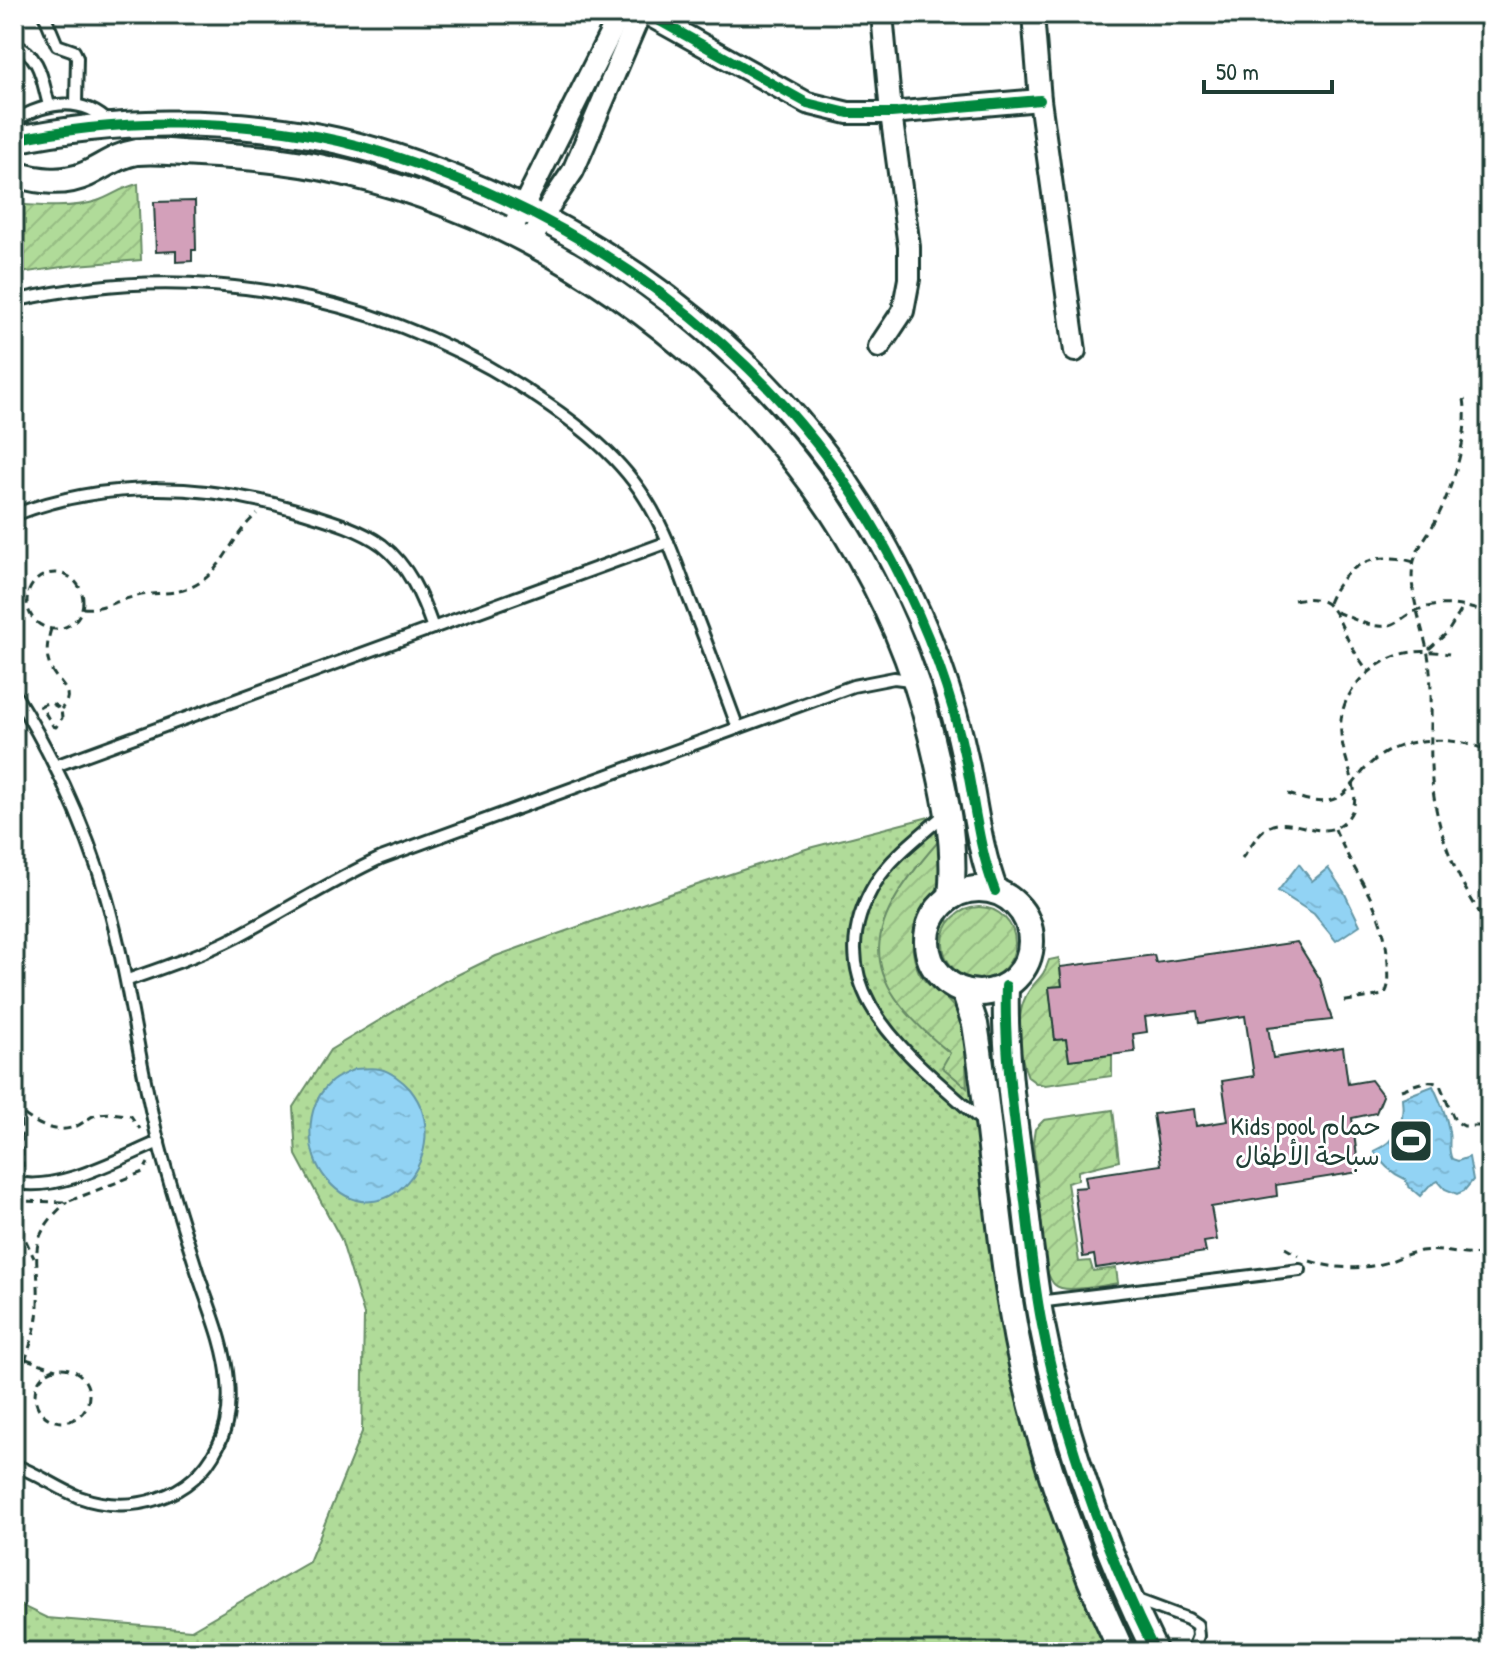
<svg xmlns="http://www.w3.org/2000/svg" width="1504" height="1666" viewBox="0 0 1504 1666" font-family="'Patrick Hand','Playpen Sans Arabic',sans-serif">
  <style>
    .grass { fill: url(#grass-dots); stroke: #688c66; stroke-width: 2 }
    .garden { fill: url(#garden-furrows); stroke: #688c66; stroke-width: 2 }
    .water { fill: url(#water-ripples); stroke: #6497a7; stroke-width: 2 }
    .building { fill: #d3a0ba; stroke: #1f3d34; stroke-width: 2 }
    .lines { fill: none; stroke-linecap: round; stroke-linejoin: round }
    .service-casing { stroke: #1f3d34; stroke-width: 16 }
    .minor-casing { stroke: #1f3d34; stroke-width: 26 }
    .tertiary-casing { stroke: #1f3d34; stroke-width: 30 }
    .path { stroke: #1f3d34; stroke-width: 3; stroke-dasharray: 8 6; stroke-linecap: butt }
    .service { stroke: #fff; stroke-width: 10 }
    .minor { stroke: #fff; stroke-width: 20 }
    .tertiary { stroke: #fff; stroke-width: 24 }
    .cycleway-casing { stroke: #fff; stroke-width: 15 }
    .cycleway { stroke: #00873e; stroke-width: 10 }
    .labels { text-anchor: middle; stroke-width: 6; stroke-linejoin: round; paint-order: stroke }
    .poi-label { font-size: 26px; fill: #1f3d34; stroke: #fff; text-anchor: end }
  </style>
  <defs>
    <pattern id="grass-dots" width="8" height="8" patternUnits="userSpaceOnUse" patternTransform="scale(2)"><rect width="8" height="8" fill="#b0db99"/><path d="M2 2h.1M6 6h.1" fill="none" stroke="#97bd84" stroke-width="1.8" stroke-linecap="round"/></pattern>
    <pattern id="garden-furrows" width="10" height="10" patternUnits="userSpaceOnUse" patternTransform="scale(2)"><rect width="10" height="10" fill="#b0db99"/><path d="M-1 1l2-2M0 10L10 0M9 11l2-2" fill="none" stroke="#97bd84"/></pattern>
    <pattern id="water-ripples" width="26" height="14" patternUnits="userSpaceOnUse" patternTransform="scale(2)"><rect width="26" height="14" fill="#92d3f4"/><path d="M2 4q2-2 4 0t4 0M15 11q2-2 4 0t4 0" fill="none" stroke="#7db6d2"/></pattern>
  </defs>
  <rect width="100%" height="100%" fill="#fff"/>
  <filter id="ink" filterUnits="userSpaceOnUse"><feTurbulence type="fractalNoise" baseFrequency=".0125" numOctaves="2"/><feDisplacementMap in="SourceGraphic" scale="16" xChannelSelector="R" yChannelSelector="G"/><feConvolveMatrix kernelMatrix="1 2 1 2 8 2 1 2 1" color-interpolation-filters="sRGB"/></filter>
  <g filter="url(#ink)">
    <path class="grass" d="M929 817H935L999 1305 1046 1502 1112 1652H14V1602L47 1618 191 1630 309 1562 362 1432 364 1315 341 1239 296 1155 293 1107 330 1050 445 981 496 956 670 894 809 848Z"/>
    <g class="garden">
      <path d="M138 184 141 260 76 265 21 273 14 248V204C39 206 72 209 97 201 112 196 122 187 138 184Z"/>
      <path d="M944 835C946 858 944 880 931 900 921 916 911 931 913 951 918 989 938 985 955 1009 969 1031 965 1063 967 1088L942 1067 950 1053C849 972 864 925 944 835Z"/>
      <circle cx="979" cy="943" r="36"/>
      <path d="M1059 958 1062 986 1049 988 1055 1040 1066 1039 1069 1060 1112 1055V1076L1045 1085 1036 1083 1028 1077C1019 1056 1015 1017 1026 996 1034 980 1043 980 1049 960Z"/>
      <path d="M1113 1110 1119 1161 1078 1171V1180L1067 1183 1079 1262 1090 1261 1093 1271 1116 1268 1118 1283C1105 1285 1064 1294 1055 1285 1050 1281 1048 1273 1046 1268L1033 1142 1035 1129 1044 1120Z"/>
    </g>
    <g class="water">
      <path d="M1299 864 1312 881 1328 868 1344 892 1360 925 1336 941 1314 914 1278 891Z"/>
      <path d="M355 1069C363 1069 372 1067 380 1069 390 1071 403 1081 410 1089 459 1150 382 1244 327 1180 305 1154 304 1108 329 1084 335 1077 347 1073 355 1069Z"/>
      <path d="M1433 1086C1440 1101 1447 1116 1449 1132 1451 1142 1447 1150 1452 1159L1458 1161 1469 1157 1473 1180 1464 1191 1457 1194 1445 1189 1438 1181 1429 1186 1420 1196 1408 1186 1405 1179C1391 1173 1382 1165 1374 1151 1398 1141 1405 1122 1402 1098Z"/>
    </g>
    <g class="building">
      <path d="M195 201 196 250H192V261L176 262V251L156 252 154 202Z"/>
      <path d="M1297 942 1320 979 1332 1020 1268 1027 1273 1058 1343 1047 1348 1084 1371 1080 1383 1096 1376 1113 1352 1118 1359 1172 1276 1185 1277 1196 1211 1207 1217 1240 1204 1242 1206 1252 1096 1268 1094 1255 1083 1257 1074 1188 1087 1187 1085 1176 1161 1165 1153 1114 1194 1109 1196 1126 1228 1121 1222 1081 1254 1076 1245 1016 1199 1023 1197 1011 1145 1017 1147 1032 1133 1034 1135 1052 1069 1060 1066 1039 1055 1040 1049 987 1062 986 1060 967 1154 955 1156 963Z"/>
    </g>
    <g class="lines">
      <g class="service-casing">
        <g id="service">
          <path d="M44 14 57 45 74 51 77 57 76 104"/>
          <path d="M14 45C41 54 42 81 49 105"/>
          <path d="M14 121C46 102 82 95 111 124"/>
          <path d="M14 301C188 260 369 291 520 386 567 416 615 450 645 498 665 529 677 564 689 598 706 641 722 685 738 728"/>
          <path d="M14 515C107 479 209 483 303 512 329 520 360 529 382 545 409 566 422 597 433 628"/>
          <path d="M14 693C49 749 78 810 99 873 128 962 136 1054 159 1144 170 1187 184 1229 197 1271 209 1308 225 1343 228 1381 230 1403 228 1427 218 1446 192 1499 131 1516 79 1497 57 1488 37 1473 14 1465"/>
          <path d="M55 766 668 542"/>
          <path d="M946 813C923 834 893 855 876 882 810 989 914 1059 984 1123"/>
          <path d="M128 980C164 967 201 955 236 937 285 911 331 881 381 858L853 686 894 678 910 680"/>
          <path d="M14 1182C56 1194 120 1158 159 1142"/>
          <path d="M1038 1302 1300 1270"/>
          <path d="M1137 1600 1188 1619 1197 1625 1198 1636 1192 1652"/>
        </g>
      </g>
      <g class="minor-casing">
        <g id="minor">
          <path d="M647 14 807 103 848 113H891L1040 100"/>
          <path d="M1033 14 1040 100 1075 351"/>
          <path d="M511 231 620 14"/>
          <path d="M531 242 550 205 573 171 640 14"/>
          <path d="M879 347 903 311 909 279V247L891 113 882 14"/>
        </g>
      </g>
      <g class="tertiary-casing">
        <g id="tertiary">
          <path d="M14 140C113 119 220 118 320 137 377 148 432 168 485 191 657 267 809 397 895 566 927 627 952 694 966 762 975 806 979 849 995 891"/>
          <path d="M14 174C39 181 63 185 87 174 104 166 118 155 137 152 156 150 178 153 198 154 239 156 279 159 319 167 604 224 861 449 931 735 944 789 957 841 951 897"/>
          <circle cx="979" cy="941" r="52"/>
          <path d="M1006 986C1004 1053 1014 1119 1023 1186 1029 1232 1033 1279 1042 1325 1064 1438 1104 1548 1155 1652"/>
          <path d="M964 991 975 1024C990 1118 996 1213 1011 1307 1030 1426 1071 1543 1122 1652"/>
        </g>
      </g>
      <g class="path">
        <path d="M1464 399C1470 436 1452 489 1435 522 1427 536 1416 549 1413 565 1408 595 1425 631 1429 661 1433 695 1430 730 1431 765 1433 826 1455 879 1490 928"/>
        <circle cx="55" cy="601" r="28"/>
        <path d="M14 587 28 592"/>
        <path d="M1294 600C1330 593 1335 611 1348 640 1354 651 1361 662 1369 672"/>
        <path d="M1328 603C1343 565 1375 550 1414 562"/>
        <path d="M83 608C103 610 117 600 137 596 153 592 170 595 186 589 223 577 229 537 257 514"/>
        <path d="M1336 612C1350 617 1370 628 1385 626 1396 625 1403 617 1413 612 1436 601 1459 604 1482 611"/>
        <path d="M51 629C47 642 45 656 51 669 59 685 77 692 61 709"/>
        <path d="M1429 649 1447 633 1464 606"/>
        <path d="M39 707C43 704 47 703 51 703L61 709 62 718 56 727 53 726 41 706"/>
        <path d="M1288 794C1304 799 1320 806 1337 798 1350 792 1357 777 1367 767 1399 734 1450 735 1490 751"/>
        <path d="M1335 829C1356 879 1385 906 1388 964 1389 975 1390 987 1384 995L1340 1002"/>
        <path d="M1242 858C1249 849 1256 836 1265 829 1290 811 1322 846 1346 820 1380 784 1299 727 1373 669 1397 650 1421 649 1449 654"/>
        <path d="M14 1036 18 1065 23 1167"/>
        <path d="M1401 1090C1413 1086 1428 1077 1440 1085L1455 1121 1464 1126H1490"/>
        <path d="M14 1105C30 1122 53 1136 77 1126 85 1122 90 1116 99 1114 109 1112 121 1114 131 1116L140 1129"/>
        <path d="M14 1201 67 1202 143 1172 148 1163"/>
        <path d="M14 1215 34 1258"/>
        <path d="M1285 1248 1299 1256"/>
        <path d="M1310 1261C1334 1269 1360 1270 1385 1263 1397 1259 1408 1253 1421 1251 1445 1248 1466 1258 1490 1253"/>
        <path d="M26 1359 56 1369"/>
        <circle cx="62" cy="1395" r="27"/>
        <path d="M14 1387C21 1377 24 1364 28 1352 33 1337 38 1320 38 1304 40 1254 24 1241 67 1202"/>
      </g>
      <use href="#service" class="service"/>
      <use href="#minor" class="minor"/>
      <use href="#tertiary" class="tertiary"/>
      <g class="cycleway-casing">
        <g id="cycleway">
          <path d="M647 14 807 103 848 113H891L1040 100"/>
          <path d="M14 140C113 119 220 118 320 137 377 148 432 168 485 191 657 267 809 397 895 566 927 627 952 694 966 762 975 806 979 849 995 891"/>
          <path d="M1006 986C1004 1053 1014 1119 1023 1186 1029 1232 1033 1279 1042 1325 1064 1438 1104 1548 1155 1652"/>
        </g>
      </g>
      <use href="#cycleway" class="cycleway"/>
    </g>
  </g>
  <defs>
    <g id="stadium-square" transform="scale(2.3)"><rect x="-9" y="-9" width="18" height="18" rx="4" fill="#1f3d34" stroke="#fff"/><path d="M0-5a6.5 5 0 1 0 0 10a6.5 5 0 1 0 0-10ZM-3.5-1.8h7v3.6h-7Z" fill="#fff"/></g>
  </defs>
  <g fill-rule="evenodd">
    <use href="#stadium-square" x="1411" y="1141"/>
  </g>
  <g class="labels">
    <g class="poi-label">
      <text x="1380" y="1135">Kids pool حمام<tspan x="1380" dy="30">سباحة الأطفال</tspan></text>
    </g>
  </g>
  <rect width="1504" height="1666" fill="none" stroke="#fff" stroke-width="48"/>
  <rect x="24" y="24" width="1456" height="1618" fill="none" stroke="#1f3d34" stroke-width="3" filter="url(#ink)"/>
  <path d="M1204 80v12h128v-12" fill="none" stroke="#1f3d34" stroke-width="4"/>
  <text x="1216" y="80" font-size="24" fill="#1f3d34" stroke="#ffffff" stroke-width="6" paint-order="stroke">50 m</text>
</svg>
